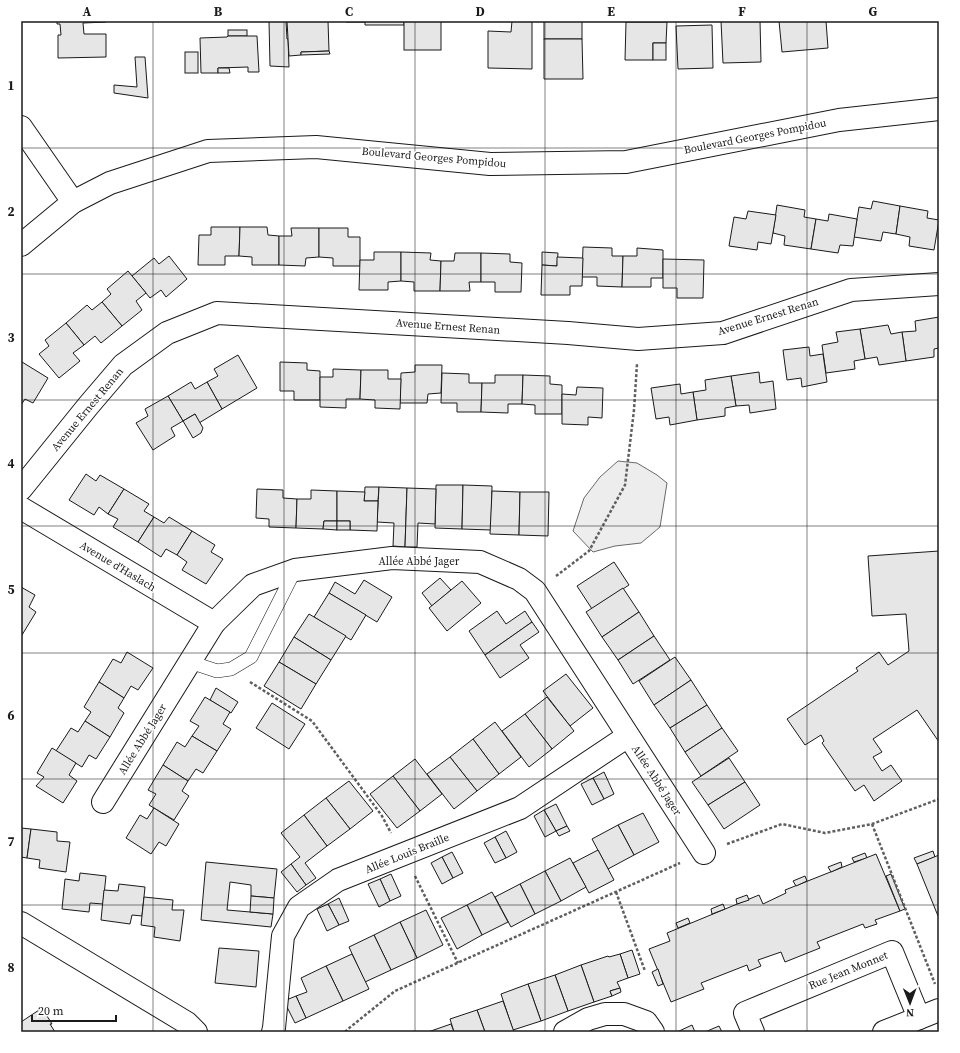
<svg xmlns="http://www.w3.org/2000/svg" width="960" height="1053" viewBox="0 0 960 1053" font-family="'Source Serif 4',serif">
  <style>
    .built { fill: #ededed; stroke: #6a6a6a }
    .building { fill: #e6e6e6; stroke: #1a1a1a }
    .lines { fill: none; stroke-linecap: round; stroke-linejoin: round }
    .service-casing { stroke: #1a1a1a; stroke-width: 14 }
    .minor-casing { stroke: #1a1a1a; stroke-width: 24 }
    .secondary-casing { stroke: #1a1a1a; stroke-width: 24 }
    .path { stroke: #5f5f5f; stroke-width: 2.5; stroke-dasharray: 3 2; stroke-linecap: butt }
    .service { stroke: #fff; stroke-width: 13 }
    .minor { stroke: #fff; stroke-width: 22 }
    .secondary { stroke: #fff; stroke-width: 22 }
    .grid { fill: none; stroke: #1a1a1a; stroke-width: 1; stroke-opacity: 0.55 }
    .labels { text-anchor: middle; stroke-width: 3; stroke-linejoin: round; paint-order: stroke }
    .street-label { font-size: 11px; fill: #1a1a1a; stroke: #fff }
    .neatline { fill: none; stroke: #1a1a1a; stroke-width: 1.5 }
    .grid-label { font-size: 13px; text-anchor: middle; font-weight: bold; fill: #1a1a1a }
  </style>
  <rect width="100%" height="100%" fill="#fff"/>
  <path class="built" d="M618 461 637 463 657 475 667 483 660 527 641 543 615 546 593 552 573 531 584 498 600 477Z"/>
  <g class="building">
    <path d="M57 21H106V22L83 23 84 34H106V57L58 58V35H61L60 24H57Z"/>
    <path d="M269 21H286L287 39H288L289 67 270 66Z"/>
    <path d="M287 21H328L329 51 301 52V55L289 56Z"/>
    <path d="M346 21H404V25H365V22H346Z"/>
    <rect x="404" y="21" width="37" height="29"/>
    <path d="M512 21H532V69L488 68V31L511 32Z"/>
    <rect x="544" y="21" width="38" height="18"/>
    <rect x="626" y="21" width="25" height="1"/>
    <path d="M721 21H760L761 62 723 63Z"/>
    <path d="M779 21H826L828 48 782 52Z"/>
    <path d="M626 22H667L666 43H653V60H625Z"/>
    <path d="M712 25 713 68 678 69 676 26Z"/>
    <rect x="228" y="30" width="19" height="6"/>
    <path d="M228 36H257L259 72H248V67L218 68V73H201L200 38 227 37Z"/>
    <path d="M544 39H582L583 79H544Z"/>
    <rect x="653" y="43" width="13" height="17"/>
    <path d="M329 51 330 54 301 55V52Z"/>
    <rect x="185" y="52" width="13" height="21"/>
    <path d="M135 57H145L148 98 114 93V85L137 87Z"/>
    <path d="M218 68H229L230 73H218Z"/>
    <path d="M873 201 900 206 896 234 883 232 881 241 854 237 859 207 871 209Z"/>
    <path d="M777 205 805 210 804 217 816 219 811 249 784 245 785 236 773 233Z"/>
    <path d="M900 206 928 211 927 218 939 220 934 250 909 246 910 237 896 234Z"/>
    <path d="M748 211 776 215 771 244 758 242 757 250 729 246 734 217 746 219Z"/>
    <path d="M829 214 857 219 853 246 840 245 838 253 811 249 816 219 828 221Z"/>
    <path d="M211 227H240L239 256H225V265H198L199 235H211Z"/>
    <path d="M240 227H267L268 235 279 236V265H252V257L239 256Z"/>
    <path d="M291 228H319V257L306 258 305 266 279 265V236H292Z"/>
    <path d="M319 228H348V237H360V266H333V258L319 257Z"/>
    <path d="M583 247 612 248V256H623L622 287 597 286V277H582Z"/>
    <path d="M637 248 663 250V278H651V287H622L623 256H637Z"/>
    <path d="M374 252H401V281L388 282V290H359L360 260H374Z"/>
    <path d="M401 252 431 253 430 260 441 261 440 291H414V282L401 281Z"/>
    <path d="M542 252 558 253 557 266 542 265Z"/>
    <path d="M455 253H481V282H469L470 291H440L441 261H454Z"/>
    <path d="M481 253 510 254V262L522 263 521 292H495V282H481Z"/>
    <path d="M169 256 187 279 166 297 161 290 150 298 132 276 154 258 159 264Z"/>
    <path d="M557 257 583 258 582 286H570V295H541L542 265 557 266Z"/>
    <path d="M663 259 704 260 703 298H677V288H663Z"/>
    <path d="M128 271 146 293 136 301 142 310 122 326 102 302 111 294 107 289Z"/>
    <path d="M102 302 122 326 101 343 95 336 84 345 66 323 87 305 92 310Z"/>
    <path d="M939 317V348L934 349V357L906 361 902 332 916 331 915 321Z"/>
    <path d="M66 323 84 345 73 353 80 361 59 378 39 354 49 346 45 340Z"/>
    <path d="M888 325 891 334 902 332 906 361 879 365 877 357 865 359 860 329Z"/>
    <path d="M860 329 865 359 854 361 855 369 826 373 822 345 838 342 836 332Z"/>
    <path d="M809 347 810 356 823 354 827 382 802 387 801 378 787 380 783 350Z"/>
    <path d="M238 355 257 388 222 409 207 382 218 376 214 369Z"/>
    <path d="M22 362 48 378 33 403 25 399 21 405V363Z"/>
    <path d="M280 362 307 363V370L320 371V400H294V391H280Z"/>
    <path d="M415 365H442L441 393 428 394 427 403H400L401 373 415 372Z"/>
    <path d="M333 369 361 370 360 399H346V408L320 407V377H333Z"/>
    <path d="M361 370H388V379H401L400 409 375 408V400L360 399Z"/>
    <path d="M759 372 760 383 773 381 776 409 750 413 749 405 736 406 731 376Z"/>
    <path d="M442 373 469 374V383H482L481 412H457V403H441Z"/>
    <path d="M495 375H523L522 404H508V413L481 412 482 383H495Z"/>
    <path d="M523 375 550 376V384L562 385V414H535V405L522 404Z"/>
    <path d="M731 376 736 406 725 408V416L697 420 693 392 706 390 705 380Z"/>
    <path d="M191 382 195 389 207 382 222 409 199 423 195 414 183 421 168 396Z"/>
    <path d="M680 384 681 394 693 392 697 420 670 425 669 417 656 419 651 388Z"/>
    <path d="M577 387 603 388 602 418 588 417V425L562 424V394L576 395Z"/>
    <path d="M168 396 183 421 171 428 175 436 153 450 136 423 148 416 145 409Z"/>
    <path d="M195 414 203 428 201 433 193 438 183 421Z"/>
    <path d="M86 474 96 481 100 475 124 489 108 514 99 507 94 515 69 500Z"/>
    <path d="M436 485H463L462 529 435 528Z"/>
    <path d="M463 485 492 486 491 530 462 529Z"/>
    <path d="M365 487H379L378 501H364Z"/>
    <path d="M379 487 407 488 405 547 393 546 394 523 377 522Z"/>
    <path d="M407 488 436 489 435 524 418 523 417 547H405Z"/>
    <path d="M124 489 149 504 144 511 154 517 138 542 113 527 118 519 108 514Z"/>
    <path d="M257 489 283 490V498L297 499 296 528 269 527V519L256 518Z"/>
    <path d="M311 490 337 491V521H324L323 529 296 528 297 499H311Z"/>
    <path d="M337 491 365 492 364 501H378L377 531 350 530V521H337Z"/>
    <path d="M492 491 520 492 519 535 490 534Z"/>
    <path d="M520 492H549L548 536 519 535Z"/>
    <path d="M154 517 164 523 169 517 192 531 177 555 166 549 161 557 138 542Z"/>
    <path d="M324 521H337V530L323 529Z"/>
    <rect x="337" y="521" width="13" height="9"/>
    <path d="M192 531 215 545 211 552 223 559 206 584 182 570 187 562 177 555Z"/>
    <path d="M939 551V742L917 710 873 739 882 752 873 757 882 771 891 765 902 781 874 801 864 785 855 791 822 743 824 741 821 735 805 745 787 719 858 671 856 668 879 652 888 665 909 651 906 614 872 616 868 556Z"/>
    <path d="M614 562 629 585 592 609 577 586Z"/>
    <path d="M440 578 451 590 432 606 422 593Z"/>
    <path d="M364 580 392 597 377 622 329 593 335 582 355 594Z"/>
    <path d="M462 581 481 603 447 631 429 608Z"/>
    <path d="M21 587 35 595 29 607 36 612 22 635 21 634Z"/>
    <path d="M623 588 639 612 602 637 586 612Z"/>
    <path d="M329 593 366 615 351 640 314 617Z"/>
    <path d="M497 611 506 624 525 611 532 622 485 655 469 631Z"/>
    <path d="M639 612 654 636 618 660 602 637Z"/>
    <path d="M309 614 346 636 331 660 294 637Z"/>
    <path d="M532 622 539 632 520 645 529 658 500 678 485 655Z"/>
    <path d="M654 636 670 660 633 684 618 660Z"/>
    <path d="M294 637 331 660 316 684 279 662Z"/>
    <path d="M127 652 153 668 138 690 131 686 124 698 99 682 113 659 121 663Z"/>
    <path d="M675 657 691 680 654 705 639 681Z"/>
    <path d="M279 662 316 684 301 709 264 686Z"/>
    <path d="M566 674 593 708 570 726 543 691Z"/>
    <path d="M691 680 707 705 670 728 654 705Z"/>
    <path d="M99 682 124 698 118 708 124 713 110 737 85 721 91 712 84 707Z"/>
    <path d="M216 688 238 702 231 713 210 700Z"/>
    <path d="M205 697 230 712 223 724 231 729 217 751 192 736 199 726 190 721Z"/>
    <path d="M547 697 574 731 552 749 525 714Z"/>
    <path d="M272 703 305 724 289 749 256 728Z"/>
    <path d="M707 705 722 728 685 752 670 728Z"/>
    <path d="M525 714 552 749 529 767 502 731Z"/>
    <path d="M85 721 110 737 96 759 89 755 82 767 56 751 71 728 78 732Z"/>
    <path d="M495 722 521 757 499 774 473 739Z"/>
    <path d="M722 728 738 751 701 776 685 752Z"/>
    <path d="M192 736 217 751 203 773 196 769 188 781 163 765 177 742 185 747Z"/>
    <path d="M473 739 499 774 477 791 450 757Z"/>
    <path d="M52 748 76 763 69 775 77 781 63 803 36 786 44 777 37 773Z"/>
    <path d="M450 757 477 791 454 809 427 774Z"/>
    <path d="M729 758 745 782 708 805 692 782Z"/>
    <path d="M415 759 442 794 420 811 393 776Z"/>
    <path d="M163 765 188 781 182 791 189 796 174 820 149 805 156 794 148 790Z"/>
    <path d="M604 772 614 794 604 799 593 778Z"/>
    <path d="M393 776 420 811 397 828 370 794Z"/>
    <path d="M593 778 604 799 592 805 581 784Z"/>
    <path d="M349 781 373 811 350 829 326 798Z"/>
    <path d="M745 782 760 805 724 829 708 805Z"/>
    <path d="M326 798 350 829 327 846 304 815Z"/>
    <path d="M556 804 567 826 556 831 544 810Z"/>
    <path d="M154 808 179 824 166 846 159 842 151 854 126 838 140 815 147 819Z"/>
    <path d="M544 810 556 831 545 837 534 816Z"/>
    <path d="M643 813 659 842 634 855 618 825Z"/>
    <path d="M304 815 327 846 305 863 316 878 306 885 291 864 300 857 281 833Z"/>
    <path d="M618 825 634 855 608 869 592 839Z"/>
    <path d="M567 826 570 831 559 836 556 831Z"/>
    <path d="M21 828 31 829 27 858 21 857Z"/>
    <path d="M31 829 57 832V841L70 842 66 872 39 868 40 860 27 858Z"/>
    <path d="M506 831 517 852 506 858 495 837Z"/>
    <path d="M495 837 506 858 495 863 484 843Z"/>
    <path d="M598 850 614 880 589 893 573 863Z"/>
    <path d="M933 851 935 857 917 864 914 858Z"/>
    <path d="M452 852 463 873 453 878 442 857Z"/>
    <path d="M865 853 867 858 854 862 852 858Z"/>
    <path d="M876 854 900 911 875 920 877 924 865 928 863 924 817 942 820 948 785 962 781 952 758 960 761 966 749 971 747 965 701 983 704 989 671 1002 649 949 670 941 667 933 759 895 763 904 786 893 785 890Z"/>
    <path d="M939 855V916H938L917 864Z"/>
    <path d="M442 857 453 878 442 884 431 863Z"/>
    <path d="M570 858 586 887 561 901 545 871Z"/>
    <path d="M206 862 277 869 274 898 251 896V885L230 882 227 910 273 914 271 927 201 920Z"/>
    <path d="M841 862 842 867 831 872 828 867Z"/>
    <path d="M291 864 306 885 297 892 281 872Z"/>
    <path d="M545 871 561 901 535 914 520 884Z"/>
    <path d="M80 873 106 876 103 904 90 903 89 912 62 909 65 879 79 881Z"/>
    <path d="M391 874 401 896 390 901 380 879Z"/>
    <path d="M891 874 905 909 900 911 886 876Z"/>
    <path d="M805 876 807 881 796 886 793 881Z"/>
    <path d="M380 879 390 901 379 907 368 884Z"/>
    <path d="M119 884 145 887 142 916 132 915 130 924 101 920 104 890 118 891Z"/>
    <path d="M520 884 535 914 511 927 495 897Z"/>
    <path d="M492 892 508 922 482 935 467 905Z"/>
    <path d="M747 895 749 900 737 904 736 899Z"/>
    <path d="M251 896 274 898 273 914 250 912Z"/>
    <path d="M144 897 173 900 172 910H184L180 941 154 937 155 927 141 925Z"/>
    <path d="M339 898 349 921 339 925 328 904Z"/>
    <path d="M328 904 339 925 327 931 317 909Z"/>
    <path d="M723 904 725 909 712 914 711 909Z"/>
    <path d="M467 905 482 935 457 949 441 918Z"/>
    <path d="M426 910 443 945 417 958 400 922Z"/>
    <path d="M688 918 690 923 678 928 676 923Z"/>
    <path d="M400 922 417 958 391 970 374 935Z"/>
    <path d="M374 935 391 970 365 982 349 947Z"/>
    <path d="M219 948 259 951 256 987 215 983Z"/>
    <path d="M632 950 640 974 628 978 620 954Z"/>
    <path d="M352 954 369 989 343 1001 326 966Z"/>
    <path d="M620 954 628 978 617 982 620 988 610 991 612 996 594 1002 581 965 608 956 609 957Z"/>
    <path d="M581 965 594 1002 568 1011 555 975Z"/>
    <path d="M326 966 343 1001 306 1018 296 996 307 992 301 978Z"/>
    <path d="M658 969 663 984 658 986 652 972Z"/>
    <path d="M555 975 568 1011 541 1021 528 984Z"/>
    <path d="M528 984 541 1021 513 1030 501 994Z"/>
    <path d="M620 988 621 992 612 996 610 991Z"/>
    <path d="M296 996 306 1018 295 1023 284 1001Z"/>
    <path d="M503 1001 514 1032H485L477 1010Z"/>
    <path d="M42 1008 52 1024H50L55 1032H21V1022Z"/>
    <path d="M477 1010 485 1032H454L450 1019Z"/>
    <path d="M451 1024 454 1032H428Z"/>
    <path d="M692 1025 695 1032H677Z"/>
    <path d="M719 1026 722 1032H705Z"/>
  </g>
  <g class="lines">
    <g class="service-casing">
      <path id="service" d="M190 662 217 671 231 669 251 657 295 570"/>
    </g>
    <g class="minor-casing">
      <g id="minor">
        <path d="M21 127 73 202"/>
        <path d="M21 489 88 406 123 365 167 333 217 313 568 333 638 339 723 333 851 290 939 284"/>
        <path d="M21 508 214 623"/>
        <path d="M103 802 214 623 253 585 295 570 392 558 480 562 519 579 535 591 704 853"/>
        <path d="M21 923 187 1023 196 1032"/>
        <path d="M919 1018 939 1010"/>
        <path d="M273 1032 274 1028 283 936 299 907 338 880 520 808 628 736"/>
        <path d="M565 1032 588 1019 605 1014H624L646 1022 653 1032"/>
        <path d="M753 1032 745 1013 892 952 919 1018 884 1032"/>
      </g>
    </g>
    <g class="secondary-casing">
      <path id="secondary" d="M21 245 73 202 110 183 208 151 316 147 490 164 626 162 839 120 939 109"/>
    </g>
    <g class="path">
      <path d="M556 576 589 551 625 485 634 410 637 364"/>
      <path d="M250 682 312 721 382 816 391 833"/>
      <path d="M872 824 935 984"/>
      <path d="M727 844 782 824 825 833 872 824 939 799"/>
      <path d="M415 876 458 963"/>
      <path d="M616 892 645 971"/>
      <path d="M345 1032 348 1029 395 991 680 863"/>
    </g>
    <use href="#service" class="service"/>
    <use href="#minor" class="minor"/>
    <use href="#secondary" class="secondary"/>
  </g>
  <path class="grid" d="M153 21V1032M284 21V1032M415 21V1032M545 21V1032M676 21V1032M807 21V1032M21 148H939M21 274H939M21 400H939M21 526H939M21 653H939M21 779H939M21 905H939"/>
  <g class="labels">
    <g class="street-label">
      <text transform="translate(755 136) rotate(-11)" y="4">Boulevard Georges Pompidou</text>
      <text transform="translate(434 157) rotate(5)" y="4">Boulevard Georges Pompidou</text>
      <text transform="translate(768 316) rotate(-17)" y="4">Avenue Ernest Renan</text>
      <text transform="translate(448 326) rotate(4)" y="4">Avenue Ernest Renan</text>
      <text transform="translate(87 409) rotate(-50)" y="4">Avenue Ernest Renan</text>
      <text x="419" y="565">Allée Abbé Jager</text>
      <text transform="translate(118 566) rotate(31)" y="4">Avenue d'Haslach</text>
      <text transform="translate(142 739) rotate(-58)" y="4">Allée Abbé Jager</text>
      <text transform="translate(657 780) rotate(57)" y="4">Allée Abbé Jager</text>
      <text transform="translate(407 853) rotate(-22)" y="4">Allée Louis Braille</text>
      <text transform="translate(848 970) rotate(-22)" y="4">Rue Jean Monnet</text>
    </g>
  </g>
  <rect width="960" height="1053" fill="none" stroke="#ffffff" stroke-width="44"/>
  <g transform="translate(910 1003) rotate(179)" stroke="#ffffff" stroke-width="3" paint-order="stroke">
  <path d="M0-3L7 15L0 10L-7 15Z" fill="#1a1a1a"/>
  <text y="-6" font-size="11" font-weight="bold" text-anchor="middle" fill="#1a1a1a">N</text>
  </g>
  <path d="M32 1015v6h84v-6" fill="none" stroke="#1a1a1a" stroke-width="2"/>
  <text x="38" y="1015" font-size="12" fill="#1a1a1a" stroke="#ffffff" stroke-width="3" paint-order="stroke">20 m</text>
  <rect x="22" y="22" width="916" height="1009" class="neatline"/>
  <g class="grid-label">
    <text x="87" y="16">A</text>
    <text x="218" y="16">B</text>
    <text x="349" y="16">C</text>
    <text x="480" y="16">D</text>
    <text x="611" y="16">E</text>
    <text x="742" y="16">F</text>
    <text x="873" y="16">G</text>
    <text x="11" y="90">1</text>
    <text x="11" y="216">2</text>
    <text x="11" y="342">3</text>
    <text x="11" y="468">4</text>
    <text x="11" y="594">5</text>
    <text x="11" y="720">6</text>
    <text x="11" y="846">7</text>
    <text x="11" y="972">8</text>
  </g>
</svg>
